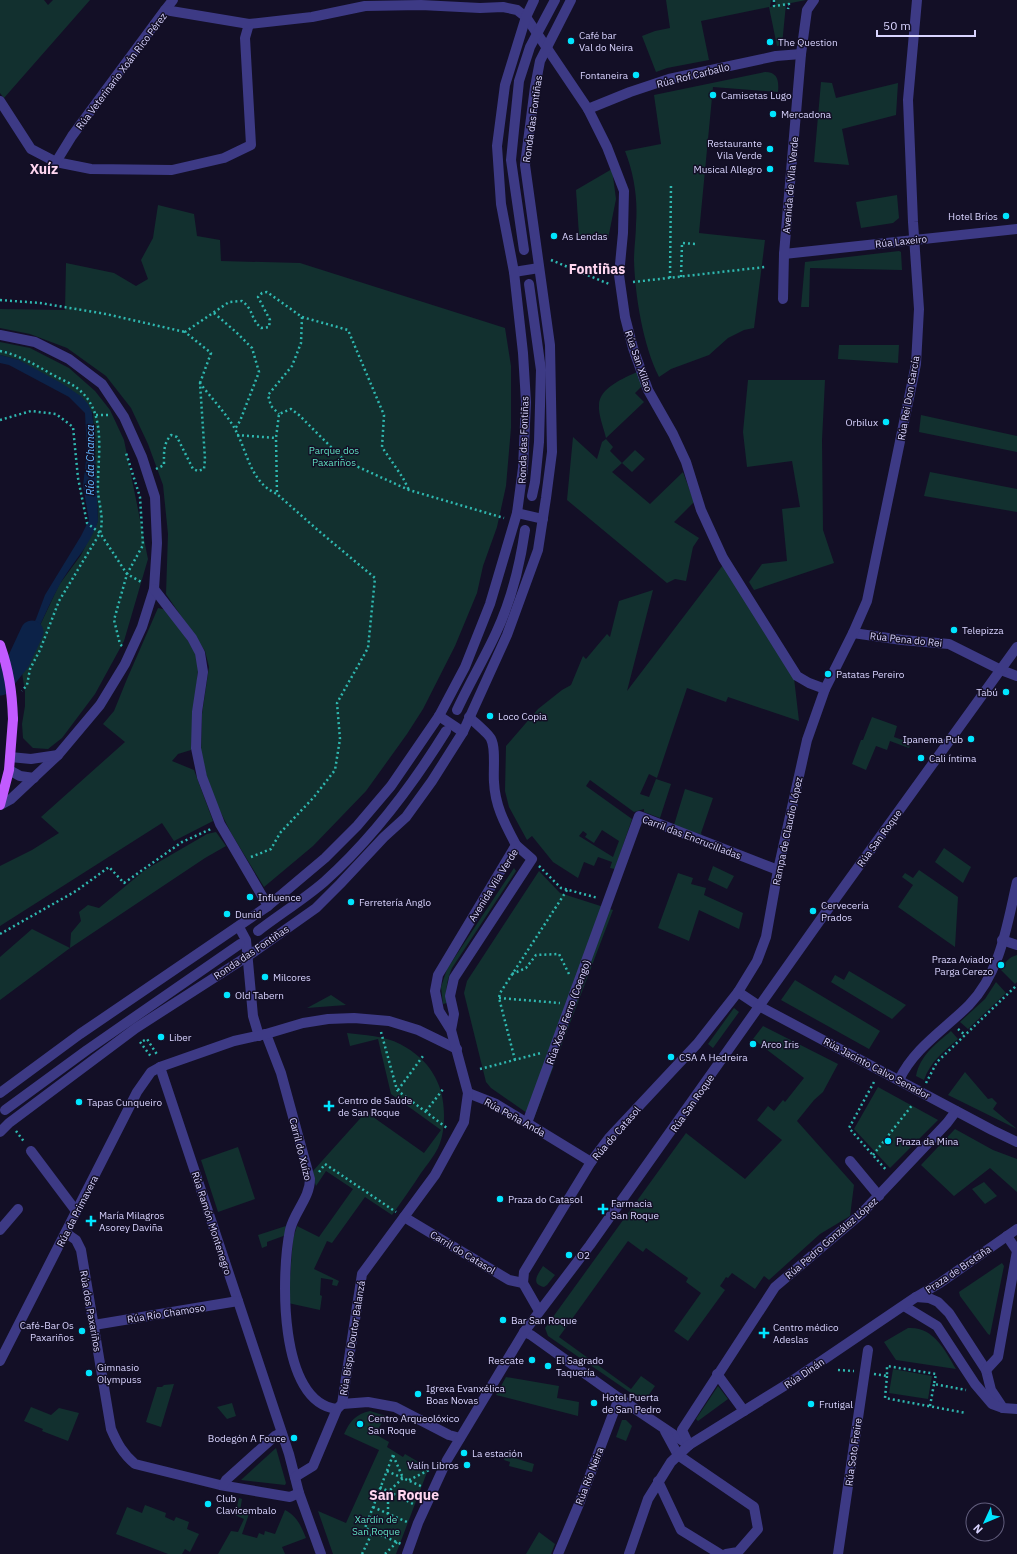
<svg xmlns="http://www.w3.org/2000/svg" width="1017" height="1554" viewBox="0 0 1017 1554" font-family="'IBM Plex Sans',sans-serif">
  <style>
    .green { fill: #12302f; fill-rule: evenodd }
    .water { fill: #0c2248 }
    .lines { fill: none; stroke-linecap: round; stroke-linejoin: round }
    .river { stroke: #0c2248; stroke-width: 23 }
    .path { stroke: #2fb8b0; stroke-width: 2.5; stroke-dasharray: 2 3; stroke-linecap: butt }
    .minor { stroke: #3d3a85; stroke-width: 10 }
    .major { stroke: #c25bff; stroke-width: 10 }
    .major-bridge { stroke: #c25bff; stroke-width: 10 }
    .poi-dot { fill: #00e5ff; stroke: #130f26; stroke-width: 1.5 }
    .labels { text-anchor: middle; stroke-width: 3; stroke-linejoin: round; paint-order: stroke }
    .poi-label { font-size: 10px; fill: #d9d4ff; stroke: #130f26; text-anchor: start }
    .street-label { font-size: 10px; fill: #d9d4ff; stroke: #130f26 }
    .park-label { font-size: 10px; fill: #5fe0c0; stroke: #130f26 }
    .water-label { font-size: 11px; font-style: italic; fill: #62b6ff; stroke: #130f26 }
    .district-label { font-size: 14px; font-weight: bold; fill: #ffd6f0; stroke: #130f26 }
  </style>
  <rect width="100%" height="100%" fill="#130f26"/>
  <g class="green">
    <path d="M0 0H44L48 5 53 0H90L4 98 0 93Z"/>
    <path d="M666 0H771L770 7 775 6 776 0H806L786 4 782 45 777 46 769 7 701 21 709 60 667 68 656 72 642 36 655 31 670 28Z"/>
    <path d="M765 72C778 72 779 81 778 92L713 87 699 233 765 240 754 328 744 330 728 338 709 355 671 369 659 377C643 345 635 296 634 260 634 248 636 236 636 224 638 199 634 174 625 151L661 144 654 95Z"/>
    <path d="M821 82 832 83 836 98 898 83 896 115 842 129 849 165 814 162Z"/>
    <path d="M612 169 616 199 608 239 579 235 576 190Z"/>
    <path d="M897 195 899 218 893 223 861 228 856 202Z"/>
    <path d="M158 205 194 214 197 236 220 240 221 261 300 263 505 328 511 366V428L506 486 497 527 483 566 477 593 455 646 423 709 407 734 366 791 313 846 264 887 231 833 213 797 206 774 201 752 202 714 209 667 205 651 166 594 168 534 163 485 148 444 131 408 106 376 67 348 30 334 0 328V309L65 310 66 263 114 273 136 286 148 279 141 260 153 238Z"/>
    <path d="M899 251 901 252 902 270 810 268 809 307H801L805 262Z"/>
    <path d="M0 342 30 348 69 368 95 391 110 410 124 440 148 559 124 641 95 694 62 738 48 749 33 748 23 738 22 724 25 706V692L21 666 59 585 81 555 98 521 93 413 19 360 0 355Z"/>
    <path d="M839 345H899L898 363 838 359Z"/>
    <path d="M637 372 642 386 635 393 644 402 606 438C604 429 598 414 599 405 599 388 624 378 637 372Z"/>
    <path d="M748 380H825L822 440 823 530 834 563 754 590 749 582 762 564 787 561 782 509 800 507 792 461 747 467 743 432Z"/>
    <path d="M921 415 1017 436V452L919 432Z"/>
    <path d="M573 437 597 459 602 442 606 439 613 447 610 451 622 463 635 450 645 459 632 472 622 463 612 472 650 504 683 472 694 502 674 522 699 538 693 547 686 581 675 579 667 583 567 500Z"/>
    <path d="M930 472 1017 489V512L924 496Z"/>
    <path d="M723 565 794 678 799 721 728 697 726 702 687 688 657 778 649 774 640 794 649 797 656 779 671 784 660 818 644 812V809L634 812 590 780 586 786 632 819 615 869 610 868 612 862 598 857 594 866 584 862 578 878 553 862 532 836 527 840 509 807 505 791 506 746 538 709 562 690 571 685 583 656 586 659 607 634 610 637 619 601 653 590 627 691ZM602 830 619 841 613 857 579 836 583 831 587 834 585 837 594 843Z"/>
    <path d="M158 608 167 610 172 616 197 655 198 670 191 750 178 754 172 761 194 770 213 821 174 841 162 823 0 926V866L32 850 59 833 41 817 125 742 103 724 114 711 127 679Z"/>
    <path d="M872 717 897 726 894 737 911 743 909 748 890 741 887 750 876 746 866 770 852 764 861 740H863Z"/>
    <path d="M685 789 713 798 701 833 702 835 674 825Z"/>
    <path d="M216 832 226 846 205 858 70 948 0 1000V957L32 929 70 948 71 933 81 921 79 912 88 905 99 908 145 870 207 834Z"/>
    <path d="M944 848 971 867 963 883 935 862Z"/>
    <path d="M713 866 734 876 727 889 708 880Z"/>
    <path d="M514 868 516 871 452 968C447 980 445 990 447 1003L443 1004 441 987 447 969Z"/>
    <path d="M919 870 958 897 955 947 898 907 913 885 902 877 905 873 913 878Z"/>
    <path d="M539 871 560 893 613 910 534 1118 491 1088 486 1082 464 993 467 981Z"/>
    <path d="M678 873 693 878 691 884 706 888 704 895 743 913 739 929 699 910 689 941 658 928Z"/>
    <path d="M1017 955V982L1015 984 1001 970C1005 962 1009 957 1017 955Z"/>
    <path d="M849 971 906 1005 892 1019 831 982 835 975 844 980Z"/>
    <path d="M795 980 880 1031 869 1049 781 1000Z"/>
    <path d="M996 982 1006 993 968 1029 960 1022 985 999Z"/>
    <path d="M331 995 346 1005 307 1008Z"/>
    <path d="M734 1008 739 1012 713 1048 708 1044Z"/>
    <path d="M763 1026 838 1064 823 1092 814 1100 797 1121 854 1185 850 1216 820 1234 769 1280 764 1276 755 1289 732 1273 728 1278 726 1277 720 1286 725 1290 688 1341 674 1331 701 1293 686 1282 688 1278 646 1248 643 1252 628 1241 559 1337 631 1389 641 1376 655 1386 644 1402 548 1336 545 1328 686 1133 745 1179 782 1140 757 1120 768 1106 774 1111 783 1100 785 1102 804 1078 753 1039Z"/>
    <path d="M951 1031 958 1039C944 1051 930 1062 924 1080L916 1076C920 1055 936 1044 951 1031Z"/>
    <path d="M347 1033C364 1035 385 1036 400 1044 429 1059 444 1083 444 1115 444 1126 443 1137 438 1148 434 1156 427 1165 421 1173 412 1187 402 1201 392 1215L365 1197 332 1243 327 1241 314 1269 339 1281 337 1286 332 1285 333 1280 321 1278 320 1295 322 1296 320 1310 288 1303 293 1239 297 1226 319 1237 353 1189 326 1171 316 1186 312 1174 313 1171 366 1112 424 1153 441 1130 391 1094 378 1039 350 1046Z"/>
    <path d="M965 1072 988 1099 992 1098 997 1103 993 1109 1017 1129 948 1095Z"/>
    <path d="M878 1087 938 1120 890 1168 854 1129Z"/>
    <path d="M955 1129 993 1150 1017 1159V1192L990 1168 954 1196 921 1165Z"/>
    <path d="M238 1147 255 1199 218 1212 201 1160Z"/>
    <path d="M984 1182 997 1196 985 1204 972 1189Z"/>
    <path d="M289 1225 286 1235 267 1242V1246L262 1248 258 1235Z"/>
    <path d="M1002 1263 1004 1266 990 1335 988 1334 960 1296 959 1292Z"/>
    <path d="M543 1266 555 1275 547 1285 544 1287C530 1284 538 1274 543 1266Z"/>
    <path d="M908 1328C933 1326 945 1350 956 1369L896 1360 884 1342Z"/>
    <path d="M893 1369 932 1376 928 1399 889 1393Z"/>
    <path d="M506 1377 559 1386 557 1398 579 1402 578 1416 496 1395Z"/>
    <path d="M174 1384 161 1427 146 1422 157 1387H162L164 1385Z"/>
    <path d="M718 1386 728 1399 698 1421 696 1419Z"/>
    <path d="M232 1403 236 1416 227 1419 217 1407Z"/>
    <path d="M31 1407 51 1415 59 1408 79 1413 68 1441 42 1431 43 1429 24 1421Z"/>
    <path d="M370 1411 386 1416 375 1434 389 1442 387 1447 403 1457 405 1454 422 1464 423 1463 429 1467 396 1554H333L318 1511 346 1523 379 1450 344 1434C350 1421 356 1414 370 1411Z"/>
    <path d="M622 1420H626L632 1426 626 1441 616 1437Z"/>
    <path d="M276 1448 286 1483 285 1485 241 1480Z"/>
    <path d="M505 1455 534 1464 532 1472 509 1466 510 1462 504 1460Z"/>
    <path d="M239 1498 242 1499 240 1511 249 1514 242 1534 257 1538 259 1533 264 1535 265 1531 275 1534 285 1510C297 1516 301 1526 306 1538L282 1547 285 1554H218L231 1531 238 1532 244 1519 235 1515Z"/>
    <path d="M145 1505 166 1513 165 1517 174 1521 176 1517 189 1522 187 1529 199 1534 190 1552 185 1549 182 1554H168L116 1534 127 1507 142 1513Z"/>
    <path d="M539 1532 555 1544 551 1554H526Z"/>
  </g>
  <path class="water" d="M0 355 19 360 63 384 82 397 88 404 92 413 94 429 98 521C89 548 72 562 59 586 45 612 34 640 21 666L17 657 36 619 45 595 81 536 89 520 83 486 87 452 85 413 69 397 9 365 0 363Z"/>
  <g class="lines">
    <path class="river" d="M0 684 19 660 32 632"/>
    <g class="path">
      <path d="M774 0V6L789 4 788 9"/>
      <path d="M551 260 609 284"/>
      <path d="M681 277 682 243 696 244"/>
      <path d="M670 278 671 184"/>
      <path d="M633 282 765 267"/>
      <path d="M0 300 40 303 106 314 185 332"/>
      <path d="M214 313 236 332 252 348 259 372 240 421 235 429"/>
      <path d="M302 317 348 330 384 415 382 447 403 478 409 490"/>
      <path d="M0 351C19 355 36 365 53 375 61 379 70 383 77 388 107 411 98 452 98 485 97 501 105 516 100 533L59 601 40 650 30 669 27 685 22 691"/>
      <path d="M200 383 211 353 185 332 229 302 242 301C254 310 250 318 261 328L269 327 270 320 258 297 262 293 267 292 302 317 301 343 292 366 268 395 271 406 279 414"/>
      <path d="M96 415H109"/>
      <path d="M0 420 31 411 56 414 73 427 78 478 87 523 100 533 127 574 143 583"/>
      <path d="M237 435 276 438"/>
      <path d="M156 469 164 465C164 453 163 444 171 435L177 437 193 469 198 471 204 469 205 459 200 383C211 398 226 413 235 429 248 453 250 482 277 494L276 438 279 414 291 409 299 415 345 461 409 490 504 518"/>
      <path d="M122 646 120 644 114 620 127 574 143 545 140 497 126 453"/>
      <path d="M251 857 271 849 280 833 314 797 335 770 340 739 337 703 368 648 375 578 320 532 277 494"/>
      <path d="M539 866 561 888 598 898"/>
      <path d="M0 934 76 891 109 867 124 883 182 842 211 829"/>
      <path d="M512 974 526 968 536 955 559 954 569 974"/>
      <path d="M499 998 560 1003"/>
      <path d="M958 1029 965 1035"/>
      <path d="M381 1032 397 1090 447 1128"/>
      <path d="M143 1041 147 1039 158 1056"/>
      <path d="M140 1042 152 1058"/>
      <path d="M515 1060 499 998 500 993 567 890"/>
      <path d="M480 1069 541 1053"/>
      <path d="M874 1082 849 1128 887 1171"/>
      <path d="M926 1083 937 1062 1017 985"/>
      <path d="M398 1090 423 1056"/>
      <path d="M426 1111 444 1088"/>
      <path d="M16 1131 25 1143"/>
      <path d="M873 1155 913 1104"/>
      <path d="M319 1172 325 1164 396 1212"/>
      <path d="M838 1370 854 1371"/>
      <path d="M874 1374 887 1376V1366L936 1374 934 1384 966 1390"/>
      <path d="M887 1376 885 1398 966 1413"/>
      <path d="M930 1406 934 1384"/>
      <path d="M393 1455 365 1528 401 1544"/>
      <path d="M387 1471 423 1487"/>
      <path d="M409 1480 431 1469"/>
      <path d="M380 1487 415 1505"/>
      <path d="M373 1507 407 1522"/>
      <path d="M388 1514V1492L403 1478 393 1455"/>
      <path d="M362 1554 373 1531"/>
      <path d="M385 1554 397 1542"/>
    </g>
    <g class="minor">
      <path d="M165 10 173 0"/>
      <path d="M0 101 31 149 56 162 91 169 172 170 224 158 251 145 245 38 249 24"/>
      <path d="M588 109 630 92 669 79 776 56 801 54"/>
      <path d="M56 162 72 136 165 10 249 24 312 17 365 6 421 5 480 8 503 7 517 10 526 17 588 109 607 147 624 191 623 233 619 275 625 317 633 348 648 390 673 434 686 462 701 510 723 558 797 676 809 683 825 689"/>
      <path d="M524 250 511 160 519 81 530 47 555 0"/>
      <path d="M784 254 1017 229"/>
      <path d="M514 272 539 268"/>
      <path d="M529 284 541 370 539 442 535 482 532 496"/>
      <path d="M783 299 784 254 801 54 807 10 814 0"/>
      <path d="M0 335 35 342 69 359 102 384 124 417 142 457 155 497 157 543 154 589 142 627 125 664 100 705 58 755 11 799 0 805"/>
      <path d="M517 513 543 519"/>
      <path d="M154 589 192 638 200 653 203 672 197 712 196 748 202 777 220 824 268 906"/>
      <path d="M853 633 902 640 949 644 1001 670 1017 676"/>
      <path d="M457 710C469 684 484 659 496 633 511 601 520 565 525 530"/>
      <path d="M439 716 463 732"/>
      <path d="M469 717C474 722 489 734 491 739 496 748 493 771 494 782 495 806 505 824 516 845"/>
      <path d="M10 757 31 759 58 755"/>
      <path d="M9 770 20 776 34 778"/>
      <path d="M239 927 246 940 253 1016 259 1036"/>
      <path d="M258 931C280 914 303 900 324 882 372 839 412 786 446 731"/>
      <path d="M1002 940 1017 945"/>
      <path d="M738 992 759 1006 992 1130 1017 1142"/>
      <path d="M266 1034 281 1073 310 1179C310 1198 294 1212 290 1230 281 1273 278 1403 337 1409"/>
      <path d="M160 1067 289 1454 299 1493 321 1554"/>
      <path d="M899 1080C914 1048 945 1029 969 1005 1001 972 1007 924 1017 882"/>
      <path d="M0 1093 80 1034 268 906 325 858 357 826 391 786 439 716 465 667 490 604 517 513 523 468 526 402 523 353 514 272 501 204 497 146 505 85 526 17 534 0"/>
      <path d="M468 1093 496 1104 591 1162"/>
      <path d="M5 1110 87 1050 240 944"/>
      <path d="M527 1123 639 816 778 870"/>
      <path d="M0 1132 9 1123 136 1028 248 956 316 908 340 884 384 837 406 817 432 781 463 732 507 635 538 550 546 498 552 452 550 345 525 165 535 87 540 61 571 0"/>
      <path d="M31 1151 76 1211"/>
      <path d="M850 1161 879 1196"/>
      <path d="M404 1217 509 1280 523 1283"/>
      <path d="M0 1230 18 1209"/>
      <path d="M66 1233 76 1240 81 1250 111 1429C117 1443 123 1454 135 1464L220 1485 290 1497 299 1493"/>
      <path d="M916 1297 929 1298 938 1302 949 1313 986 1370 991 1390 1003 1408"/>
      <path d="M904 1306 937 1326 975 1384 992 1404 1003 1408 1017 1409"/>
      <path d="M539 1311 523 1283 524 1272 591 1162 609 1138 697 1044 738 992 757 961 766 937 778 870 807 740 825 689 853 633 867 601 916 364 919 309 913 222 908 100 917 0"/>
      <path d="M94 1325 238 1301"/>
      <path d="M524 1332 531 1335 619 1398 689 1445"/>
      <path d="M0 1361 137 1092 151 1072 160 1067 234 1041 266 1034 303 1023 328 1019 354 1018 389 1021 418 1030 457 1049"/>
      <path d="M986 1370 998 1357 1017 1251 1007 1236"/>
      <path d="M717 1374 744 1411"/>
      <path d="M342 1404 368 1402 395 1407 449 1435 460 1438"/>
      <path d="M665 1431 678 1455 754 1507 758 1529 738 1552 726 1554"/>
      <path d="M689 1445 682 1430 775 1287 861 1214 947 1123 956 1111"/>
      <path d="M295 1477 313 1466 337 1409 342 1404 362 1274 435 1175 464 1122 468 1093 451 1030 439 1011 435 991 438 975 516 845 532 859 454 978 450 996 454 1014 451 1030"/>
      <path d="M658 1481 681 1530 720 1554"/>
      <path d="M223 1485 226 1480 275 1436 281 1433"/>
      <path d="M407 1554 418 1523 447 1460 524 1332 590 1245 833 902 1017 647"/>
      <path d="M558 1554 579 1504 619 1398"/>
      <path d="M629 1554 648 1499 671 1462 689 1445 789 1383 916 1297 940 1283 1017 1229"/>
      <path d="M838 1554 868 1350"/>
    </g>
    <path class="major" d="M0 805 9 770 13 719"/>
    <path class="major-bridge" d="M0 645C9 671 12 691 13 719"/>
  </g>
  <g class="poi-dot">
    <circle cx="571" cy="41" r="4"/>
    <circle cx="770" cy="42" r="4"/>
    <circle cx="636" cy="75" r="4"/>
    <circle cx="713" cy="95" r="4"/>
    <circle cx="773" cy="114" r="4"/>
    <circle cx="770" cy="149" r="4"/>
    <circle cx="770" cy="169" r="4"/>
    <circle cx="1006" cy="216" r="4"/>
    <circle cx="554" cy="236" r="4"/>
    <circle cx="886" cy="422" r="4"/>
    <circle cx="954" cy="630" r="4"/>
    <circle cx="828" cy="674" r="4"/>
    <circle cx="1006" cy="692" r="4"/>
    <circle cx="490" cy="716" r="4"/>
    <circle cx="971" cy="739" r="4"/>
    <circle cx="921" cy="758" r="4"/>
    <circle cx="250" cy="897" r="4"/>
    <circle cx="351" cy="902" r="4"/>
    <circle cx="813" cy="911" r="4"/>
    <circle cx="227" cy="914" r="4"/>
    <circle cx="1001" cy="965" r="4"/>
    <circle cx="265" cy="977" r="4"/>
    <circle cx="227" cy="995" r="4"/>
    <circle cx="161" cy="1037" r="4"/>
    <circle cx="753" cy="1044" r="4"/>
    <circle cx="671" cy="1057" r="4"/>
    <circle cx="79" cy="1102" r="4"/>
    <path d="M327 1100h4v4h4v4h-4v4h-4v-4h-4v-4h4z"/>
    <circle cx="888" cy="1141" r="4"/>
    <circle cx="500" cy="1199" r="4"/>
    <path d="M601 1203h4v4h4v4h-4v4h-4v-4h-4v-4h4z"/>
    <path d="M89 1215h4v4h4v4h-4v4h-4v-4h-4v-4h4z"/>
    <circle cx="569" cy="1255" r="4"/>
    <circle cx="503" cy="1320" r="4"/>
    <circle cx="82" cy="1331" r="4"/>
    <path d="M762 1327h4v4h4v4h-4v4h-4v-4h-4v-4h4z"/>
    <circle cx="532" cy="1360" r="4"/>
    <circle cx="548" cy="1366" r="4"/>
    <circle cx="89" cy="1373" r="4"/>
    <circle cx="418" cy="1394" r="4"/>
    <circle cx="594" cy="1403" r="4"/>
    <circle cx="811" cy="1404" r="4"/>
    <circle cx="360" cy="1424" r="4"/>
    <circle cx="294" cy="1438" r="4"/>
    <circle cx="464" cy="1453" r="4"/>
    <circle cx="467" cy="1465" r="4"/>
    <circle cx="208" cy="1504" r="4"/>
  </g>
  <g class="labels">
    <g class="poi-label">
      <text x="579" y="39">Café bar<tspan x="579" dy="12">Val do Neira</tspan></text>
      <text x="778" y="46">The Question</text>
      <text x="628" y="79" text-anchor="end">Fontaneira</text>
      <text x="721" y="99">Camisetas Lugo</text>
      <text x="781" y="118">Mercadona</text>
      <text x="762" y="147" text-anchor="end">Restaurante<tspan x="762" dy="12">Vila Verde</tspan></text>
      <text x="762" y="173" text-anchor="end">Musical Allegro</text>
      <text x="998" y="220" text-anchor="end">Hotel Bríos</text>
      <text x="562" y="240">As Lendas</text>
      <text x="878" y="426" text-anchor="end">Orbilux</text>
      <text x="962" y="634">Telepizza</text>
      <text x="836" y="678">Patatas Pereiro</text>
      <text x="998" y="696" text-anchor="end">Tabú</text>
      <text x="498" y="720">Loco Copia</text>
      <text x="963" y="743" text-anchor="end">Ipanema Pub</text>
      <text x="929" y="762">Cali íntima</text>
      <text x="258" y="901">Influence</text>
      <text x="359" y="906">Ferretería Anglo</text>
      <text x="821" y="909">Cervecería<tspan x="821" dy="12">Prados</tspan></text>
      <text x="235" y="918">Dunid</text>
      <text x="993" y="963" text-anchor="end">Praza Aviador<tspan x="993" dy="12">Parga Cerezo</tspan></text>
      <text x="273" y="981">Milcores</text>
      <text x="235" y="999">Old Tabern</text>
      <text x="169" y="1041">Liber</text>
      <text x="761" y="1048">Arco Iris</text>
      <text x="679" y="1061">CSA A Hedreira</text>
      <text x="338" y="1104">Centro de Saúde<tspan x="338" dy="12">de San Roque</tspan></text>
      <text x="87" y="1106">Tapas Cunqueiro</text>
      <text x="896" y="1145">Praza da Mina</text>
      <text x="508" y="1203">Praza do Catasol</text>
      <text x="611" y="1207">Farmacia<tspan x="611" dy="12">San Roque</tspan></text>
      <text x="99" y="1219">María Milagros<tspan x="99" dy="12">Asorey Daviña</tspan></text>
      <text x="577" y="1259">O2</text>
      <text x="511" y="1324">Bar San Roque</text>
      <text x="74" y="1329" text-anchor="end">Café-Bar Os<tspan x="74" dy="12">Paxariños</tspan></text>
      <text x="773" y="1331">Centro médico<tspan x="773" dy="12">Adeslas</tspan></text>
      <text x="524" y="1364" text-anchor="end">Rescate</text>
      <text x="556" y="1364">El Sagrado<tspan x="556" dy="12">Taquería</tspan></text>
      <text x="97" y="1371">Gimnasio<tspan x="97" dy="12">Olympuss</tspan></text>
      <text x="426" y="1392">Igrexa Evanxélica<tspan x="426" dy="12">Boas Novas</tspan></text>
      <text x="602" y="1401">Hotel Puerta<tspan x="602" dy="12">de San Pedro</tspan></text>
      <text x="819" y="1408">Frutigal</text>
      <text x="368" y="1422">Centro Arqueolóxico<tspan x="368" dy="12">San Roque</tspan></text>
      <text x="286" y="1442" text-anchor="end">Bodegón A Fouce</text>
      <text x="472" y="1457">La estación</text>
      <text x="459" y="1469" text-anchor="end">Valín Libros</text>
      <text x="216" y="1502">Club<tspan x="216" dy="12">Clavicembalo</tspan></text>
    </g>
    <g class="street-label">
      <text transform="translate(121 71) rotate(-53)" y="4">Rúa Veterinario Xoán Rico Pérez</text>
      <text transform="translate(693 75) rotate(-14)" y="4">Rúa Rof Carballo</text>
      <text transform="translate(532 119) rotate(-82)" y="4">Ronda das Fontiñas</text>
      <text transform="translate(790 185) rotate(-85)" y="4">Avenida de Vila Verde</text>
      <text transform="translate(901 241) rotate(-6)" y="4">Rúa Laxeiro</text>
      <text transform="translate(639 361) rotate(71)" y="4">Rúa San Xillao</text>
      <text transform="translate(908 398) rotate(-80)" y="4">Rúa Rei Don García</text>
      <text transform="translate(523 440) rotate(-88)" y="4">Ronda das Fontiñas</text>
      <text transform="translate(906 639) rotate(6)" y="4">Rúa Pena do Rei</text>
      <text transform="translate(787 831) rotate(-78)" y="4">Rampa de Claudio López</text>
      <text transform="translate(692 837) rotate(21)" y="4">Carril das Encrucilladas</text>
      <text transform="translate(879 838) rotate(-54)" y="4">Rúa San Roque</text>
      <text transform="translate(493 885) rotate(-58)" y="4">Avenida Vila Verde</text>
      <text transform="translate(251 952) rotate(-34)" y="4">Ronda das Fontiñas</text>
      <text transform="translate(568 1012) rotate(-70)" y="4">Rúa Xosé Ferro (Coengo)</text>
      <text transform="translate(877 1068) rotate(28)" y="4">Rúa Jacinto Calvo Senador</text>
      <text transform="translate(692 1103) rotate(-55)" y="4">Rúa San Roque</text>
      <text transform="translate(515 1117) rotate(29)" y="4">Rúa Peña Anda</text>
      <text transform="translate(616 1133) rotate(-49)" y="4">Rúa do Catasol</text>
      <text transform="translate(301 1149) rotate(76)" y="4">Carril do Xuízo</text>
      <text transform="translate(77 1211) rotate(-63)" y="4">Rúa da Primavera</text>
      <text transform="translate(212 1223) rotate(72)" y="4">Rúa Ramón Montenegro</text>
      <text transform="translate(831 1238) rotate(-41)" y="4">Rúa Pedro González López</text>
      <text transform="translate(463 1252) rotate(31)" y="4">Carril do Catasol</text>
      <text transform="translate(958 1269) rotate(-34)" y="4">Praza de Bretaña</text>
      <text transform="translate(91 1311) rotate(80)" y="4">Rúa dos Paxariños</text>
      <text transform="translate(166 1313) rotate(-9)" y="4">Rúa Río Chamoso</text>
      <text transform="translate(352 1338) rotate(-81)" y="4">Rúa Bispo Doutor Balanzá</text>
      <text transform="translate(804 1373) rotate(-34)" y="4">Rúa Dinán</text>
      <text transform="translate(853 1452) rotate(-82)" y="4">Rúa Soto Freire</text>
      <text transform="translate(589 1476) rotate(-69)" y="4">Rúa Río Neira</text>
    </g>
    <g class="park-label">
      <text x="334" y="454">Parque dos<tspan x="334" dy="12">Paxariños</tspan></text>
      <text x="376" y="1523">Xardín de<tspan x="376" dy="12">San Roque</tspan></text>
    </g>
    <g class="water-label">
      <text transform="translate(90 460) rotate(-90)" y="4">Río da Chanca</text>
    </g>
    <g class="district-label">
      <text x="44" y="174">Xuíz</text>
      <text x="597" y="274">Fontiñas</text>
      <text x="404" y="1500">San Roque</text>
    </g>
  </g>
  <g transform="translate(985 1522) rotate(226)"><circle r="19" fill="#130f26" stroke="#625e7d"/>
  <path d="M0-3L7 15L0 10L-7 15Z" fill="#00e5ff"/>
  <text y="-6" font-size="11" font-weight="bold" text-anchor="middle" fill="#d9d4ff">N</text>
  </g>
  <path d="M877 30v6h98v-6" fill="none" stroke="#d9d4ff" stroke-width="2"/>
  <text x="883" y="30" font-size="12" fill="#d9d4ff" stroke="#130f26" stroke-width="3" paint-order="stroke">50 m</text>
</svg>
